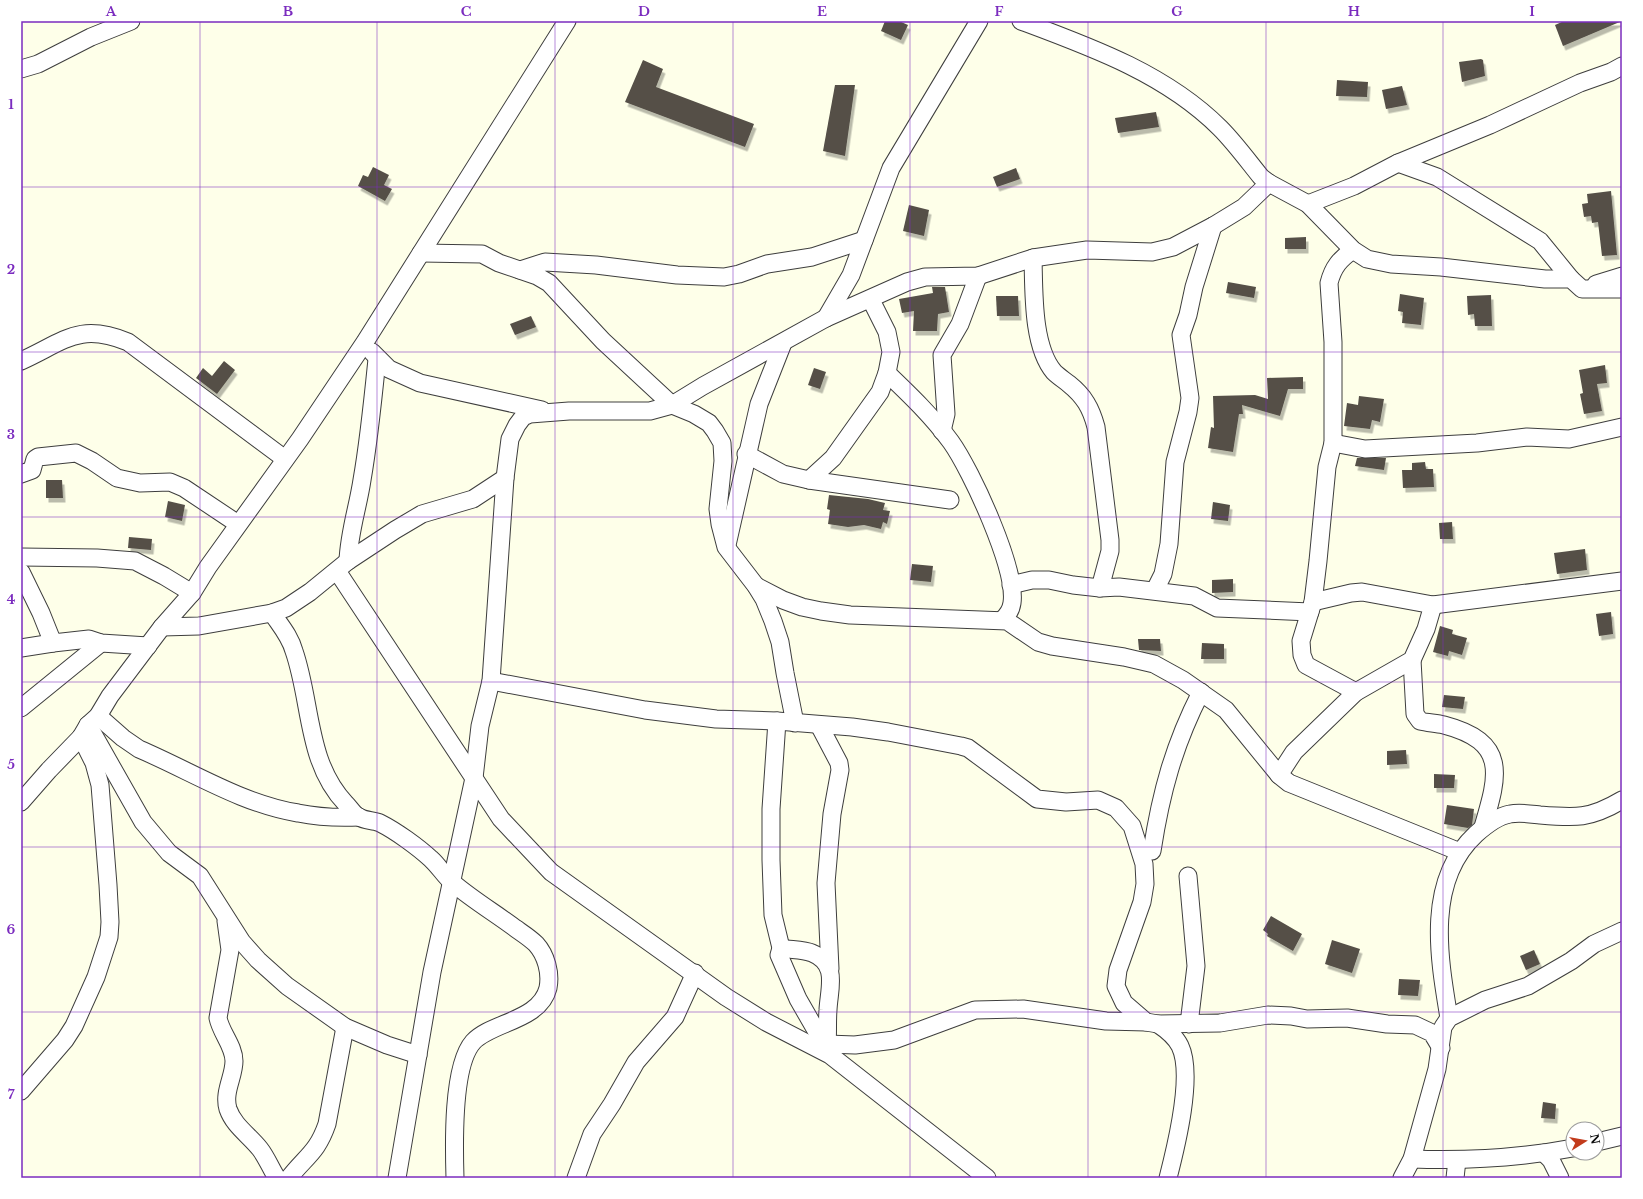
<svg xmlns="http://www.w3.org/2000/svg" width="1643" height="1199" viewBox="0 0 1643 1199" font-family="'Libre Baskerville',serif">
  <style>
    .building { fill: #544f47; filter: url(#shadow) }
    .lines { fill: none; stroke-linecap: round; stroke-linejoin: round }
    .street-casing { stroke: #3e3e3e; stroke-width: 19 }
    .street { stroke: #fff; stroke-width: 17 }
    .grid { fill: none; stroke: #7b2cbf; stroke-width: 1; stroke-opacity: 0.55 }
    .neatline { fill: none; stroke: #7b2cbf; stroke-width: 1.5 }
    .grid-label { font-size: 13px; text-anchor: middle; font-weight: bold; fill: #7b2cbf }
  </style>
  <defs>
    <filter id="shadow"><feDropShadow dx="2.5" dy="4.5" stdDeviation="0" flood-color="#0004"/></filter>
  </defs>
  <rect width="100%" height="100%" fill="#feffe9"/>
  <g class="building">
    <path d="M885 21H899L908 25 901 40 881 31Z"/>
    <path d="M1564 21H1622L1563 46 1555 25Z"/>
    <path d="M1481 59 1483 60 1485 76 1462 82 1459 62Z"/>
    <path d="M643 60 663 69 656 87 754 124 745 147 625 102Z"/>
    <path d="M1337 80 1368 82 1367 97 1336 96Z"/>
    <path d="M835 85H855L845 156 823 151Z"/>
    <path d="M1402 86 1407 105 1386 109 1382 90Z"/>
    <path d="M1156 112 1159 127 1118 133 1115 118Z"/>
    <path d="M373 167 389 175 384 185 392 189 385 201 358 186 363 175 368 177Z"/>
    <path d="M1016 168 1020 179 997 187 993 177Z"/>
    <path d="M1611 191 1617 255 1602 256 1598 222 1592 223 1591 216 1584 217 1582 204 1588 203 1587 194Z"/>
    <path d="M909 205 929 210 924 236 903 231Z"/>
    <path d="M1306 237V249H1285V238Z"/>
    <path d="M1228 282 1256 287 1254 298 1226 293Z"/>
    <path d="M932 287H945L949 312 938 314 937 331H913L914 311 902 313 899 299 933 293Z"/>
    <path d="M1400 294 1424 298 1421 325 1402 323 1403 312 1398 311Z"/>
    <path d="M1491 295 1492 326H1475L1474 314 1468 315 1467 296Z"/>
    <path d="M996 296H1018L1019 316H997Z"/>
    <path d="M531 316 536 327 515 335 510 324Z"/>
    <path d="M224 361 235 370 217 394 196 378 203 368 212 376Z"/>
    <path d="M1605 365 1607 383 1597 384 1602 411 1584 414 1580 394 1583 393 1579 370Z"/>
    <path d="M814 368 826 372 820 389 808 385Z"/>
    <path d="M1303 377V389H1288L1280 416 1242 405 1243 414H1239L1233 452 1208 448 1211 427 1214 428 1213 396 1255 395 1268 399 1267 378Z"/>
    <path d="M1359 396 1384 399 1380 422 1372 420 1370 429 1344 426 1347 403 1358 405Z"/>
    <path d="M1357 458H1386L1384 470 1355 466Z"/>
    <path d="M1425 462 1426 469H1433L1434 487 1403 488 1402 470H1412V463Z"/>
    <path d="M46 480H62L63 498H46Z"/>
    <path d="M829 495 868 499 885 503 883 510 890 511 887 524 883 522 881 529 864 525 848 527 828 524 830 510 827 509Z"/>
    <path d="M168 501 185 505 182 521 165 517Z"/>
    <path d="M1213 502 1230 505 1228 521 1211 519Z"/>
    <path d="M1452 522 1453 539H1440L1439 523Z"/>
    <path d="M129 537 152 539 151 550 128 548Z"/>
    <path d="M1585 549 1587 570 1557 574 1554 553Z"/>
    <path d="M912 564 933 566 931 582 910 580Z"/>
    <path d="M1233 579V592L1212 593V580Z"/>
    <path d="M1611 612 1613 634 1599 636 1596 614Z"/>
    <path d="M1440 626 1453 630 1452 634 1467 638 1462 655 1449 651 1448 656 1433 652Z"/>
    <path d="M1138 639H1160L1161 651 1139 650Z"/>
    <path d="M1202 643 1224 644V659H1201Z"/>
    <path d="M1444 695 1465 697 1463 709 1442 707Z"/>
    <path d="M1406 750 1407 764 1387 765V751Z"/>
    <path d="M1434 774 1455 775 1454 788H1434Z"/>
    <path d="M1447 805 1474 809 1472 825 1468 828 1444 824Z"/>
    <path d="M1271 916 1302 934 1293 951 1267 936 1268 934 1263 930Z"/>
    <path d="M1332 940 1360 949 1352 973 1325 964Z"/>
    <path d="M1534 950 1540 964 1526 970 1520 956Z"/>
    <path d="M1399 979 1420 980 1418 996 1398 995Z"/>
    <path d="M1543 1102 1556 1104 1555 1119 1541 1118Z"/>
  </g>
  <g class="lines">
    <g class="street-casing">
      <g id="street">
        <path d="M1021 21C1091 47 1166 74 1220 128 1235 143 1248 161 1261 177L1269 183 1308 204 1353 250 1367 259 1391 264 1441 267 1545 279H1571L1582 289H1622"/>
        <path d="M21 69 38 64 91 37 131 21"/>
        <path d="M1398 163 1437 177 1540 241 1571 279"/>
        <path d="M1308 204 1354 186 1398 163 1490 125 1580 83 1611 72 1622 66"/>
        <path d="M1353 250C1340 259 1333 267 1329 283L1333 342V443L1327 467 1318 561 1313 602 1301 641 1302 655 1306 665 1356 692"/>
        <path d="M421 253 482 254 499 263 537 276 549 283 603 341 672 405 694 414 709 423 715 431 722 443 723 461 718 509 720 524 726 547 756 586 764 599 773 621 780 642 785 673 795 723"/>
        <path d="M1033 258C1034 291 1032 346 1054 372 1058 376 1064 380 1069 384 1084 396 1091 408 1096 427L1110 540V551L1100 588"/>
        <path d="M520 270 545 262 596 265 677 275 724 277 739 274 767 264 812 257 864 240"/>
        <path d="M1596 284 1622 276"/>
        <path d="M826 318 851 275 891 168 979 21"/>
        <path d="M372 352 389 369 420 383 542 410"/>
        <path d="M21 361C65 341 79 322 128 342L285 459"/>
        <path d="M887 373C910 395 932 416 951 442 971 470 1017 569 1012 603 1011 610 1008 615 1002 620"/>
        <path d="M942 431 946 414 942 355 960 324 978 276"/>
        <path d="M1333 443 1365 449 1477 443 1527 437 1569 439 1622 427"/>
        <path d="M746 454 783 474 809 480 950 500"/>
        <path d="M21 474 32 470 35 459 38 457 76 453 92 461 117 478 140 483 170 482 184 488 238 524"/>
        <path d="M809 480 833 458 880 392 887 373 891 352 887 332 873 304 869 300"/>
        <path d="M727 545 759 404 783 343"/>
        <path d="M21 557 97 558 135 561 164 576 192 593"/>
        <path d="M348 561C349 533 358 507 362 480 369 440 373 399 377 359"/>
        <path d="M337 571 501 819 551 872 726 997 766 1022 830 1055 987 1178"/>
        <path d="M21 572 41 613 53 643 89 639 101 643 148 646"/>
        <path d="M1011 585 1032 580H1049L1073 585 1100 588 1119 587 1194 596 1217 608 1310 612"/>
        <path d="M756 586 783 600 802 607 821 611 850 615 1007 621 1038 642 1052 646 1124 657 1154 664 1183 680 1226 710 1279 775 1289 783 1460 852"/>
        <path d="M1155 590 1163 574 1169 544 1175 462 1188 412 1190 398 1181 335 1188 315 1194 287 1213 226"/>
        <path d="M1313 602 1351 593 1362 592 1433 605 1622 581"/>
        <path d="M272 613C280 625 290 636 294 651 312 703 306 762 346 804 350 808 354 815 359 817 365 821 374 820 380 823 396 831 418 847 431 859 439 866 445 877 453 883 473 900 495 913 515 928 522 933 530 938 536 944 546 955 551 973 548 988 540 1021 491 1022 473 1042 452 1066 454 1146 455 1178"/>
        <path d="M162 627 199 626 272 613 286 608 310 592 348 561 395 530 422 514 473 499 505 478 510 439 517 425 523 417 530 414 569 411H650L672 405 703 386 826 318 907 282 925 277 978 276 1033 258 1087 250 1152 252 1173 247 1213 226 1244 207 1269 183"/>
        <path d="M21 648 53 643"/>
        <path d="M1412 660 1415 714 1420 721C1428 723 1436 723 1444 725 1509 742 1498 776 1483 827"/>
        <path d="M491 681 645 710 716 719 777 721 852 727 888 732 961 746 968 748 1037 799 1066 802 1098 800 1116 808 1132 826 1144 864 1145 884 1142 902 1118 970 1116 986 1124 1003 1146 1022 1158 1024 1220 1023 1268 1015 1291 1016 1307 1019 1347 1018 1387 1024 1415 1025 1432 1033 1441 1048"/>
        <path d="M21 708 101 643"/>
        <path d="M98 716 123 738 139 749C191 771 242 804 298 813 318 817 338 818 359 817"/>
        <path d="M777 721 771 809V860L773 915 781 948 779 955 798 999 829 1053"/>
        <path d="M88 725 143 822 169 853 200 876 242 942 258 960 287 986 345 1027 387 1045 418 1055"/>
        <path d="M819 725 839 763 840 770 832 814 826 883 830 969"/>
        <path d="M1279 775 1294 752 1356 692 1412 660 1426 629 1433 605"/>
        <path d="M21 802 49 770 81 737 88 725 98 716 110 696 162 627 192 593 208 567 300 439 365 342 567 21"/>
        <path d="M1152 851C1161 792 1174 745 1201 692"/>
        <path d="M1188 876 1196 966 1189 1024"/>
        <path d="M226 921 230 950 218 1018C221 1033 234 1046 234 1061 234 1077 223 1092 228 1109 234 1126 249 1135 260 1149 267 1158 271 1169 277 1178"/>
        <path d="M781 948C790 950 803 949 812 953 839 964 829 988 828 1010 827 1021 828 1033 827 1044H823"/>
        <path d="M1449 1018C1439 958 1425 881 1476 834 1485 826 1498 816 1510 814 1520 812 1531 814 1540 815 1576 818 1590 819 1622 800"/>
        <path d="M1158 1024C1167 1030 1175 1036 1180 1046 1194 1075 1176 1147 1168 1178"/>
        <path d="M827 1044 855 1045 894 1040 975 1010 1023 1009 1106 1021 1146 1022"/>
        <path d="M21 1091 65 1040 74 1026 96 977 109 937 110 922 108 885 100 785 94 763 81 737"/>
        <path d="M1597 1142 1622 1136"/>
        <path d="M1544 1153 1551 1160 1560 1178"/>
        <path d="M1412 1159C1466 1161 1520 1158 1573 1148"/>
        <path d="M289 1178C306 1156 317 1153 327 1124L345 1027"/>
        <path d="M397 1178 432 972 474 778 480 726 491 681 505 478"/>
        <path d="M576 1178 592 1134 612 1104 636 1062 675 1017 695 973"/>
        <path d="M1402 1178 1412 1159 1437 1069 1443 1027 1449 1018 1485 1000 1528 986 1571 961 1594 944 1622 931"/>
        <path d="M1455 1178 1457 1160"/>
      </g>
    </g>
    <use href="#street" class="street"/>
  </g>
  <path class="grid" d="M200 21V1178M377 21V1178M555 21V1178M733 21V1178M910 21V1178M1088 21V1178M1266 21V1178M1443 21V1178M21 187H1622M21 352H1622M21 517H1622M21 682H1622M21 847H1622M21 1012H1622"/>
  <rect width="1643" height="1199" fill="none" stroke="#ffffff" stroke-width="44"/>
  <g transform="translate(1585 1141) rotate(79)"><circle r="19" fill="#ffffff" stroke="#9d9d9d"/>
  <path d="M0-3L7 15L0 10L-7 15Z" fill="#c23b1c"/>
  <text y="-6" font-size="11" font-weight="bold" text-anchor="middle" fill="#0b0b0b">N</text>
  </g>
  <rect x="22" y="22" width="1599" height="1155" class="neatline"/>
  <g class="grid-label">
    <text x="111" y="16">A</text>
    <text x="288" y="16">B</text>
    <text x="466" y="16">C</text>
    <text x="644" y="16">D</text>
    <text x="822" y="16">E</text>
    <text x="999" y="16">F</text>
    <text x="1177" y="16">G</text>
    <text x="1354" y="16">H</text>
    <text x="1532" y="16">I</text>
    <text x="11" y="109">1</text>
    <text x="11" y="274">2</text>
    <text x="11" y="439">3</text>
    <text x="11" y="604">4</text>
    <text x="11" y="769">5</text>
    <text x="11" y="934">6</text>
    <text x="11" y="1099">7</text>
  </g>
</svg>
